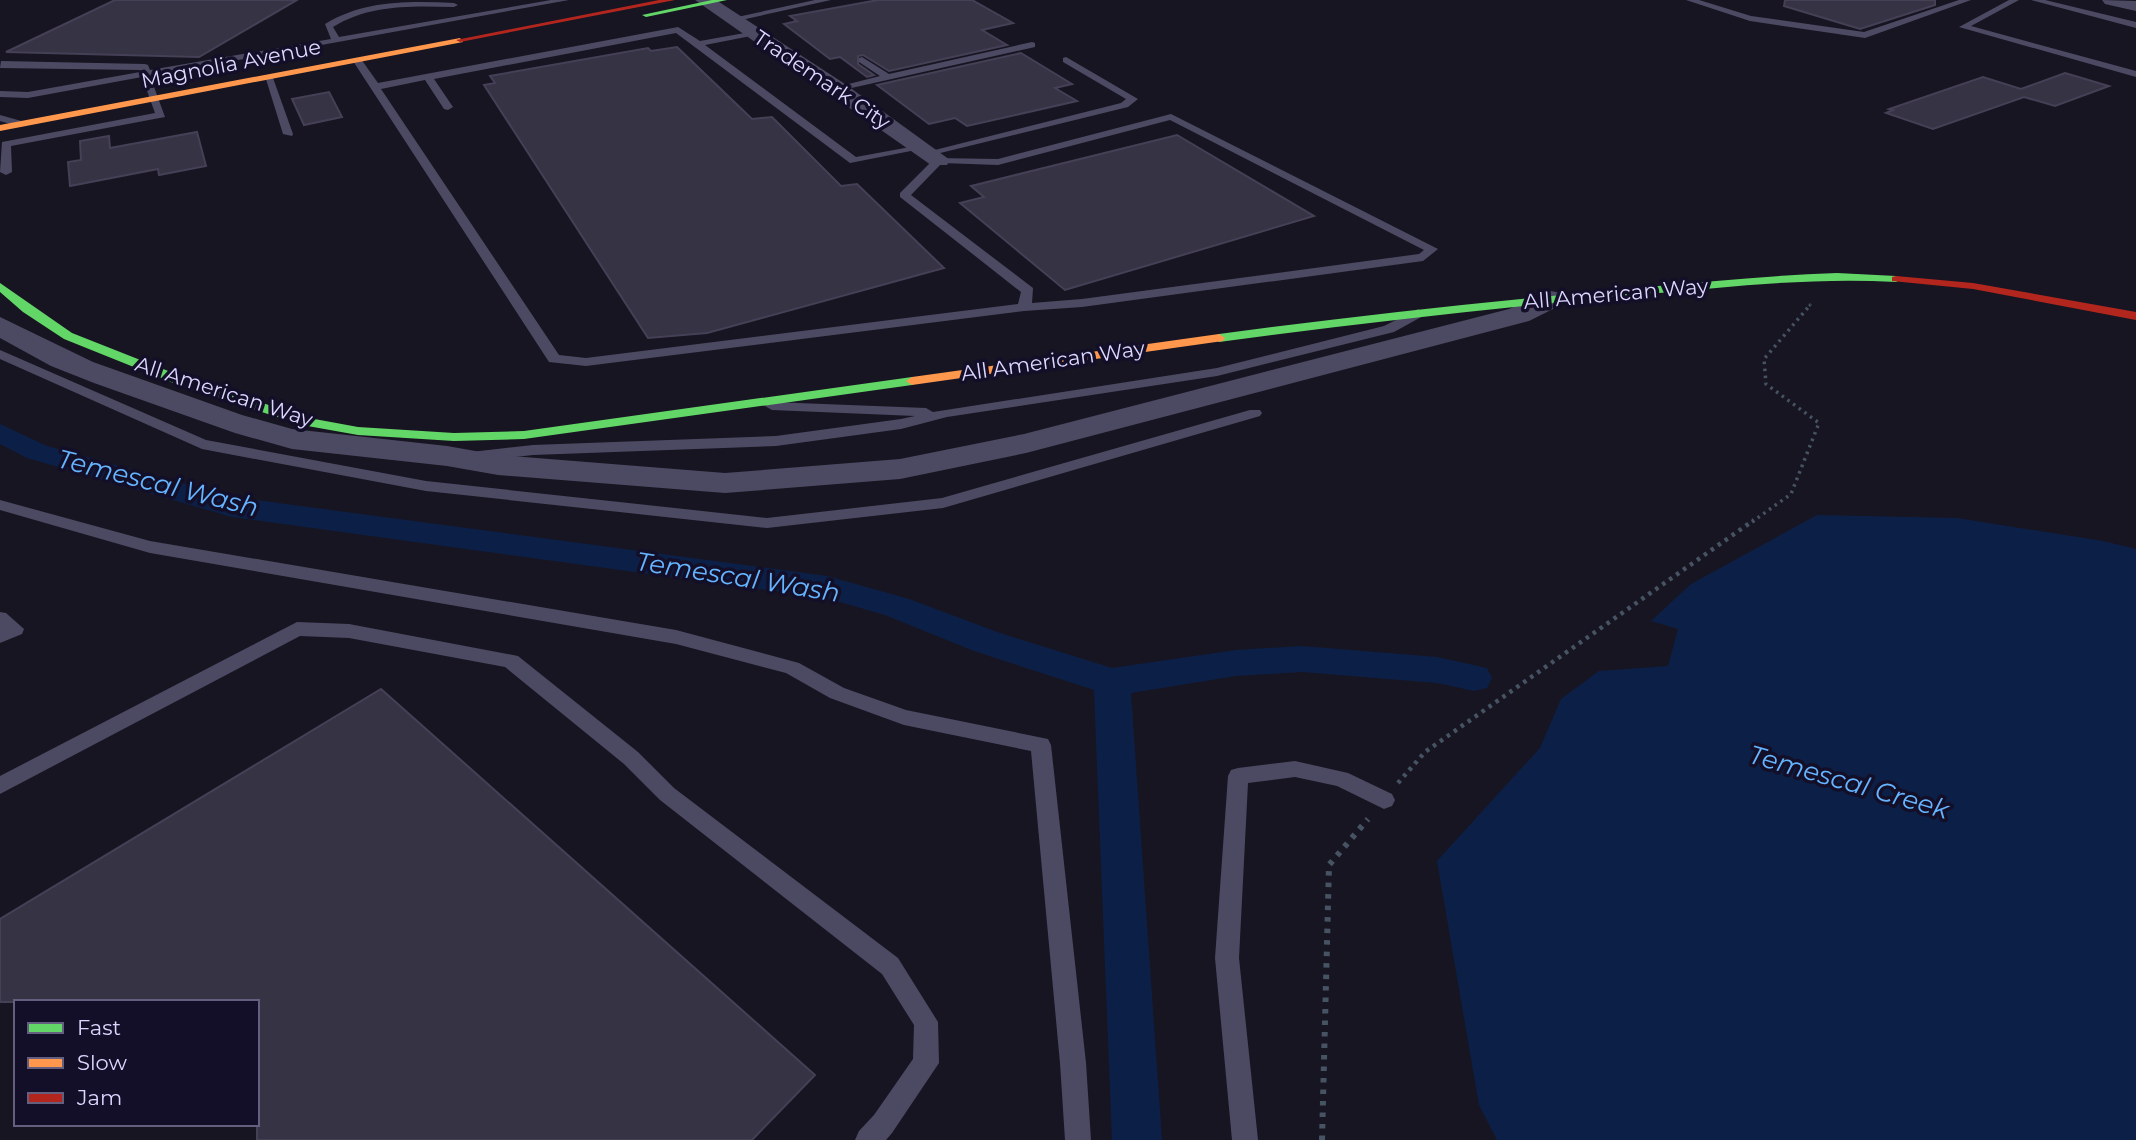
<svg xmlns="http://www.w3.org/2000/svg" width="2136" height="1140" viewBox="0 0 2136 1140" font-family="Montserrat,sans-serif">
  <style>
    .water { fill: #0c2047 }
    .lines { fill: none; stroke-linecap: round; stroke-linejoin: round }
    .canal { fill: #0c2047; fill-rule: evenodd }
    .building { fill: #363345; stroke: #454056; stroke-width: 2 }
    .path-far3 { stroke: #465363; stroke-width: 2.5; stroke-dasharray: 2 2.5; stroke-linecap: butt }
    .path-far2 { stroke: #465363; stroke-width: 3.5; stroke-dasharray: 2.5 4.5; stroke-linecap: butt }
    .path-far1 { stroke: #465363; stroke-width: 4.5; stroke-dasharray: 3.5 5; stroke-linecap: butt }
    .path { stroke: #465363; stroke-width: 6; stroke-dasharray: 4.5 7; stroke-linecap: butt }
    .lane { fill: #4c4a63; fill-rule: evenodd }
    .street { fill: #4c4a63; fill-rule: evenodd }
    .fast { fill: #63d668; fill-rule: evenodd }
    .slow { fill: #ff974d; fill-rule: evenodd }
    .jam { fill: #b3261e; fill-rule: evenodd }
    .labels { text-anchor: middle; stroke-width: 7; stroke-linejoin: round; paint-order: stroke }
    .far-street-label { font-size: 21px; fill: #dcd7ff; stroke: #140f28 }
    .water-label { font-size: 26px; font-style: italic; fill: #65b4ff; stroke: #140f28 }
  </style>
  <rect width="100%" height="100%" fill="#181522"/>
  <path class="water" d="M1817 515 1957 518 2103 541 2136 549V1140H1497L1479 1105 1437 861 1540 748 1561 699 1599 671 1668 666 1678 629 1651 621 1691 584Z"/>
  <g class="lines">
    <path class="canal" d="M0 424 47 446 233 497 827 576 909 599 1000 633 1112 668 1236 650 1302 646 1437 657 1487 668 1492 678 1487 688 1474 691 1437 683 1302 672 1236 676 1131 693 1162 1140H1112L1094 690 974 651 885 615 826 598 232 517 27 458 0 444Z"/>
  </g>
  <g class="building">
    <path d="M115 0H297L199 57 6 52Z"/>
    <path d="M878 0H972L1013 23 982 30 1007 45 889 71 863 55 858 56V64L874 75 867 77 840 57 830 59 784 24 797 21 790 16Z"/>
    <path d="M1785 0H1935V5L1860 29 1784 6Z"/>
    <path d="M677 47 752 119 772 117 841 186 857 184 944 268 707 333 648 338 484 85 495 83 490 76 648 48 651 51Z"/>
    <path d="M1021 53 1072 84 1055 88 1077 101 967 126 955 118 929 124 877 85Z"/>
    <path d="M2065 73 2109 86 2055 106 2024 97 1933 129 1886 113 1893 110 1889 109 1983 77 2021 89Z"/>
    <path d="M329 92 342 117 304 125 292 99Z"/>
    <path d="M197 132 206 166 159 175 158 169 70 186 68 162 81 160 80 141 109 136 110 148Z"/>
    <path d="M1177 135 1314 216 1065 290 960 203 984 197 971 186Z"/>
    <path d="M381 689 815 1075 752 1140H257V1002H0V919Z"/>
  </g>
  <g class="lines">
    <path class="path-far3" d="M1809 306 1812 303"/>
    <path class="path-far2" d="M1752 522 1791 494 1819 423 1766 384 1764 359 1811 304"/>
    <path class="path-far1" d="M1398 783 1425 752 1754 520"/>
    <path class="path" d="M1322 1140 1329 865 1368 819"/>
    <g class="lane">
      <path d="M551 0H569L150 76 165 117 11 146 12 172 6 175 0 172 2 142 155 113 142 77 28 98 0 97V91L28 92 140 72V70L0 68 1 61 145 64 148 65 150 70 331 39 325 24C365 0 408 1 454 3L458 5 454 7C412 6 370 4 333 27L339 37Z"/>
      <path d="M815 0H831L732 22 728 19Z"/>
      <path d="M1686 0H1699L1751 16 1864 32 1959 0H1971L1865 38 1750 21Z"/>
      <path d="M2009 0H2019L1971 26 2136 71V77L1959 27Z"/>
      <path d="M2031 0H2045L2136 22V28Z"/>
      <path d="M678 27 700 41 756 31V35L705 45 856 157 921 145 926 148 850 163 676 33 434 79 453 107 448 110 444 109 425 80 381 89 559 355 586 358 1018 304 1021 292 900 197V193L935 158 998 159 1171 114 1438 249 1423 261 1082 307 1024 311 586 366 549 362 353 61 361 59 378 83ZM1170 120 1424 250 1419 254 1082 299 1032 303 1033 288 911 195 942 163 998 165Z"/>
      <path d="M1032 42 1035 43V47L838 91 833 88 880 76 859 62V58L862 57 889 74Z"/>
      <path d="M1066 57 1138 99 1128 107 928 156 923 153 1121 103 1126 99 1063 62V58Z"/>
      <path d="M265 76 273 78 293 134 292 136 283 134Z"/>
      <path d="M0 115 25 122 26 124 21 127 0 121Z"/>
      <path d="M1418 309 1425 313 1423 316 1394 332 1217 376 947 417 901 429 776 446 533 455 471 462 463 457 471 452 533 445 776 436 901 419 915 416 772 410 765 406 772 402 926 408 933 412 1217 368 1384 326Z"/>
      <path d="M0 350 206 440 426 481 767 518 942 498 1250 410H1260L1262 413 1260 416 943 508 767 528 426 491 202 449 0 359Z"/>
      <path d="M0 500 150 541 676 630 799 663 844 688 906 710 1048 739 1051 745 1086 1063 1091 1140H1065L1060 1063 1031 751 904 725 830 698 786 673 676 644 150 553 0 510Z"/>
      <path d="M0 612 6 613 24 629 22 634 0 643Z"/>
      <path d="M297 622 349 624 518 656 638 752 674 788 898 958 938 1022 939 1063 892 1133 886 1140H855L859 1131 874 1115 913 1059 914 1025 882 974 660 800 624 764 505 667 349 638 300 636 0 794V776Z"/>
      <path d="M1295 761 1348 773 1392 794 1395 800 1392 806 1384 809 1337 786 1295 777 1248 783 1239 958 1258 1140H1232L1215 958 1228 776 1231 770 1238 768Z"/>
    </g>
    <g class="street">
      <path d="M695 0H716L845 84 950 160 947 165H931Z"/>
      <path d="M2102 0 2136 1V11L2105 4Z"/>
      <path d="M1551 291 1561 293 1565 299 1561 305 1529 321 1026 453 900 479 725 493 498 475 447 466 292 449 235 433 94 383 51 366 0 338V317L93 362 242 415 292 429 447 446 498 455 725 473 900 459 1024 434 1509 309Z"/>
    </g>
    <g class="fast">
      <path d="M712 0H727L646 17 642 15Z"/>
      <path d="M1837 273 1896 276 1902 279 1896 282C1812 277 1730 287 1647 294 1504 307 1361 323 1219 342L1213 338 1219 334C1361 315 1503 300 1646 287 1710 282 1773 275 1837 273Z"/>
      <path d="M0 283 72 333 191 380 309 418 358 427 454 433 524 431 912 377 918 381 912 385 524 439 454 441 358 435 302 425 181 386 64 339 23 312 0 292Z"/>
    </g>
    <g class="slow">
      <path d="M460 38 463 42 0 131V125Z"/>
      <path d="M1219 334 1225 338 1223 341 912 385 906 381 912 377Z"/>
    </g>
    <g class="jam">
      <path d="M659 0H675L460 42 456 40Z"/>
      <path d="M1896 276 1973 283 2136 312V320L1973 289 1892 281V277Z"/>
    </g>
  </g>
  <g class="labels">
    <g class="far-street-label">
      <text transform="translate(231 64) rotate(-11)" y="7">Magnolia Avenue</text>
      <text transform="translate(822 80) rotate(34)" y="7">Trademark City</text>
      <text transform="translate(1616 294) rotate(-5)" y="7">All American Way</text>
      <text transform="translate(1053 361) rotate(-8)" y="7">All American Way</text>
      <text transform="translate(224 392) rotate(18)" y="7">All American Way</text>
    </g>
    <g class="water-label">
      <text transform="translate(158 483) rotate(14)" y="9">Temescal Wash</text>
      <text transform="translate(738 577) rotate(9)" y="9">Temescal Wash</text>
      <text transform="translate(1849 782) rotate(16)" y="9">Temescal Creek</text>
    </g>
  </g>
  <rect x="14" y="1000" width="245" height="126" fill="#140f28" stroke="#645f7e" stroke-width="2"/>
  <rect x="28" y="1023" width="35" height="10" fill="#63d668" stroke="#645f7e" stroke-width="2"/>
  <text x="77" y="1035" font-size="21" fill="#dcd7ff">Fast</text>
  <rect x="28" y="1058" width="35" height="10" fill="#ff974d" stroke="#645f7e" stroke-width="2"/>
  <text x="77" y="1070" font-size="21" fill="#dcd7ff">Slow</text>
  <rect x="28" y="1093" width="35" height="10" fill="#b3261e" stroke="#645f7e" stroke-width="2"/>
  <text x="77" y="1105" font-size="21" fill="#dcd7ff">Jam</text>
</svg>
